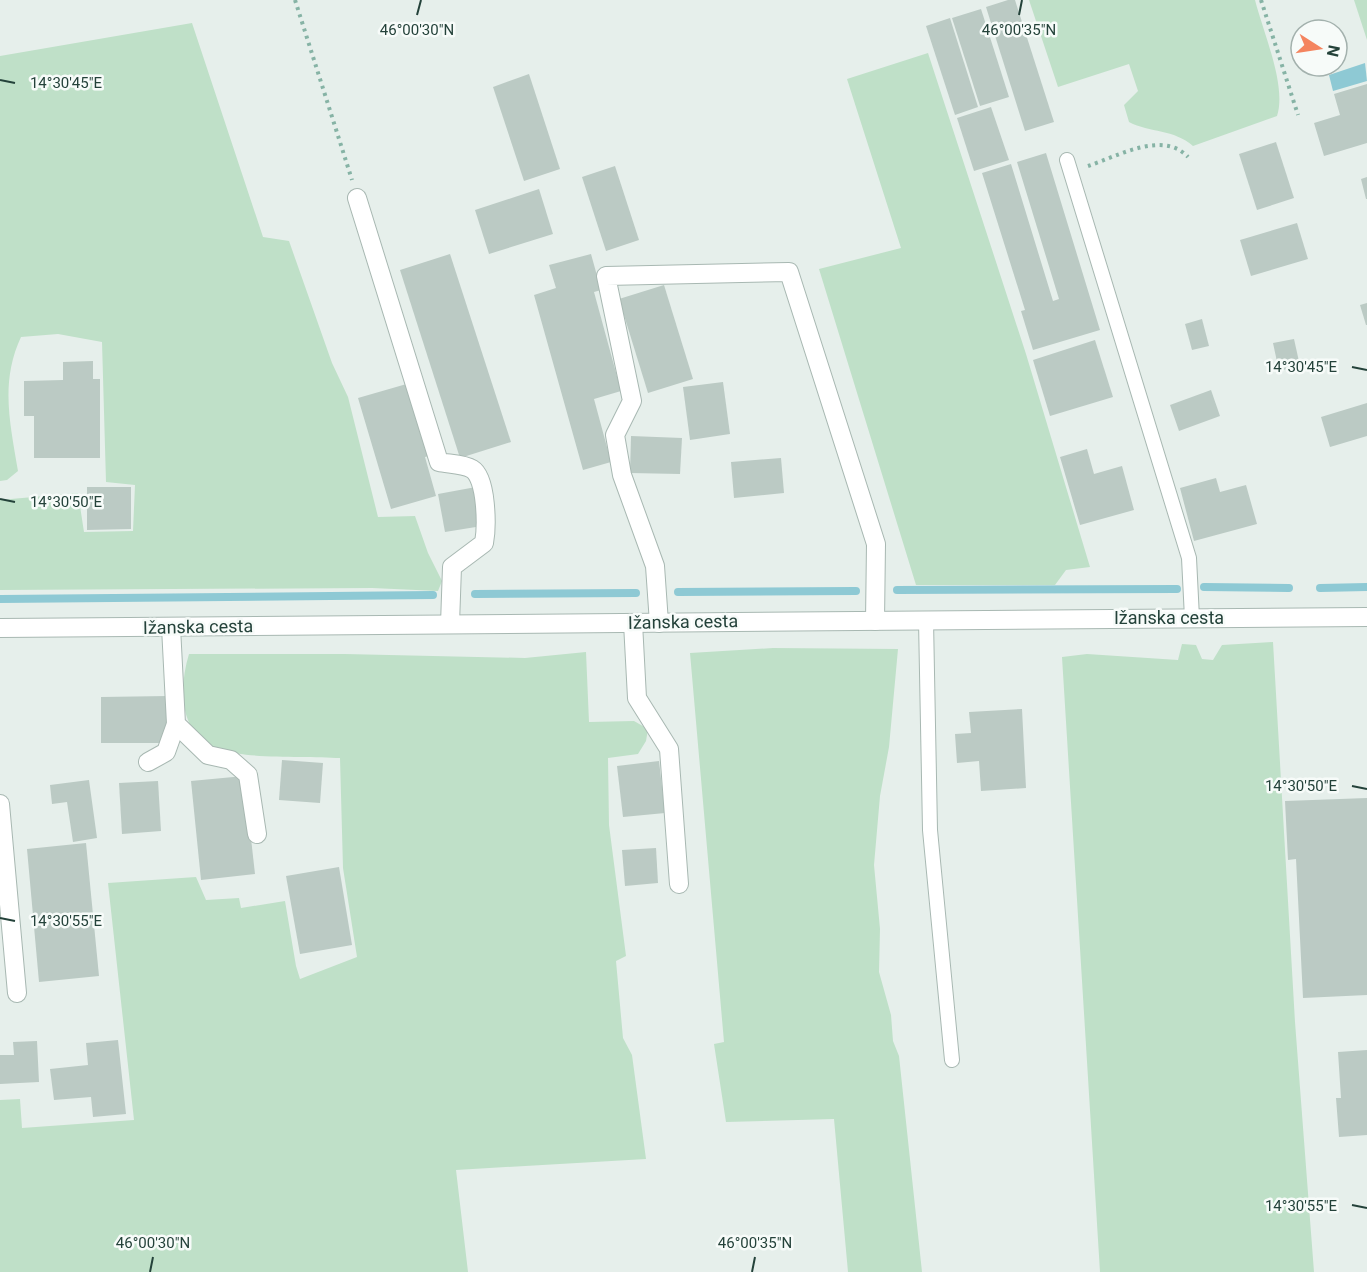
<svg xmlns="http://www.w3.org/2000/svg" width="1367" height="1272" viewBox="0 0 1367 1272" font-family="Roboto,sans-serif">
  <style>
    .green { fill: #bfe0c8 }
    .water { fill: #8ec9d4 }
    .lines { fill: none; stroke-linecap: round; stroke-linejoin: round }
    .stream { stroke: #8ec9d4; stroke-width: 8 }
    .building { fill: #bbcac4 }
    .service-casing { stroke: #a8b8b2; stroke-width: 16 }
    .minor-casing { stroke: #a8b8b2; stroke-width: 20 }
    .tertiary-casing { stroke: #a8b8b2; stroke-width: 20 }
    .path { stroke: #86b3a5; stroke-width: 4; stroke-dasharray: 3 4.5; stroke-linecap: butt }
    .service { stroke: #fff; stroke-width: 14 }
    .minor { stroke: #fff; stroke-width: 18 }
    .tertiary { stroke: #fff; stroke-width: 18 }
    .ticks { fill: none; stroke: #24423a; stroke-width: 2 }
    .labels { text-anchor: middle; stroke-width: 5; stroke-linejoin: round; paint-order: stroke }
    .street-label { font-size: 18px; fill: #24423a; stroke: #f7fbf9 }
    .ticks-label { font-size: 15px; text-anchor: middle; fill: #24423a; stroke: #f7fbf9; stroke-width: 5; stroke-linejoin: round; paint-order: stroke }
  </style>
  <rect width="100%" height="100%" fill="#e6efeb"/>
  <g class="green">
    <path d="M1029 0H1255C1263 32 1287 86 1277 116L1193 146C1174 129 1150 133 1129 122L1124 105 1138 91 1129 64 1058 87Z"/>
    <path d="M1354 0H1367V40Z"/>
    <path d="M192 23 263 237 289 241 332 363 348 397 378 517 415 516 428 553 442 581 438 591 372 588 0 590V500L78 493 84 532 133 531 135 485 106 482 102 342 58 334 21 337C0 382 10 423 18 471L7 480 0 481V56Z"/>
    <path d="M928 53 1026 354 1090 567 1066 570 1055 585H916L819 269 901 248 847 79Z"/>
    <path d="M1273 642 1295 1022 1314 1272H1100L1062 657 1087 654 1178 660 1182 644 1196 645 1202 659 1213 660 1222 645Z"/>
    <path d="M773 648 898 649 889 747 880 796 874 865 880 929 879 972 891 1015 893 1041 899 1056 922 1272H848L834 1119 726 1122 714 1044 724 1042 690 653Z"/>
    <path d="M586 652 589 722 634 721 648 729 646 741 638 754 608 758 609 825 626 956 616 961 623 1038 632 1055 646 1159 456 1170 468 1272H0V1100L20 1099 22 1128 134 1120 108 883 196 877 206 900 239 898 241 908 285 901 296 966 300 979 357 957 343 868 340 758C309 756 249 759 221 750 179 737 178 690 189 654H345L525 658Z"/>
  </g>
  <path class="water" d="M1365 63 1367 81 1333 91 1329 75Z"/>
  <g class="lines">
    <g class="stream">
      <path d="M1204 587 1289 588"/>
      <path d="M1320 588 1367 587"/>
      <path d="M897 590 1177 589"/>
      <path d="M678 592 856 591"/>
      <path d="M475 594 636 593"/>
      <path d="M0 599 433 595"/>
    </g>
  </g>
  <g class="building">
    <path d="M1008 0H1015L1054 122 1025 131 986 7Z"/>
    <path d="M981 9 1009 97 980 106 952 18Z"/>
    <path d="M950 18 978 107 955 115 926 26Z"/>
    <path d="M529 74 560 169 524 181 493 87Z"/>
    <path d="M1367 84V143L1324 156 1314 123 1340 115 1334 94Z"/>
    <path d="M991 107 1009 160 974 171 957 118Z"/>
    <path d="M1276 142 1294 198 1257 210 1239 154Z"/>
    <path d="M1046 153 1100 330 1033 350 1021 311 1025 310 982 173 1011 164 1053 301 1059 299 1017 162Z"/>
    <path d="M615 166 639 240 606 251 582 177Z"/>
    <path d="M1367 177V199H1366L1361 179Z"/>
    <path d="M539 189 553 234 489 254 475 210Z"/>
    <path d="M1297 223 1308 259 1251 276 1240 240Z"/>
    <path d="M450 254 511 442 460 458 400 270Z"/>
    <path d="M591 254 601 290 594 292 621 391 594 399 611 462 583 470 534 295 556 288 549 265Z"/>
    <path d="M664 285 693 379 648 393 619 299Z"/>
    <path d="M1367 303V325H1366L1360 305Z"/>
    <path d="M1202 319 1209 346 1192 350 1185 324Z"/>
    <path d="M1294 339 1300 366 1279 371 1273 343Z"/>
    <path d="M1095 340 1113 397 1050 416 1033 360Z"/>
    <path d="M93 361V379H100V458H34V416H24V381L63 380V362Z"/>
    <path d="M723 382 730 434 690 440 683 387Z"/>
    <path d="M410 383 432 455 425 457 436 496 391 509 358 398Z"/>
    <path d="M1211 390 1220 416 1179 431 1170 405Z"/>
    <path d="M1367 403V436L1330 447 1321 417Z"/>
    <path d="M631 436 682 438 680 474 630 473Z"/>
    <path d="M1087 449 1094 474 1122 466 1134 510 1080 525 1060 457Z"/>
    <path d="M781 458 784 493 734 498 731 462Z"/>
    <path d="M1216 478 1220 492 1246 485 1257 524 1194 541 1180 488Z"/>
    <path d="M87 487H131V529L87 530Z"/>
    <path d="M476 487 482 526 445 532 438 494Z"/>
    <path d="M168 696V743H101V697Z"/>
    <path d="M1022 709 1026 788 981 791 979 761 957 763 955 734 971 733 969 712Z"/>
    <path d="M282 760 323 763 320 803 279 800Z"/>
    <path d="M659 761 665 813 623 817 617 766Z"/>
    <path d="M244 776 255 874 201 880 191 781Z"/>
    <path d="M89 780 97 838 73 842 67 802 52 804 50 785Z"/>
    <path d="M158 781 161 831 122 834 119 783Z"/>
    <path d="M1367 798V995L1303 998 1296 859 1288 860 1285 801Z"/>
    <path d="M86 843 99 976 39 982 27 849Z"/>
    <path d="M656 848 658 883 625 886 622 850Z"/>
    <path d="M339 867 352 945 300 954 286 876Z"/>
    <path d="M118 1040 126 1114 93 1117 91 1097 54 1100 50 1069 88 1065 86 1043Z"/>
    <path d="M37 1041 39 1082 0 1084V1055H14L13 1042Z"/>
    <path d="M1367 1050V1135L1339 1137 1336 1098H1341L1338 1052Z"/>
  </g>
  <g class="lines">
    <g class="service-casing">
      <g id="service">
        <path d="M1067 160 1189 558 1192 618"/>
        <path d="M926 620 930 830 952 1060"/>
      </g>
    </g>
    <g class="minor-casing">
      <g id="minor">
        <path d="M357 198 439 462C448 464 464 464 472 469 487 478 487 527 484 543L452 567 450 624"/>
        <path d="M633 623 637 698 669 749 679 884"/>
        <path d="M659 623 655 566 622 475 615 435 632 401 606 276 789 272 876 544 875 621"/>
        <path d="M171 627 176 724 208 755 231 760 248 775 257 834"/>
        <path d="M148 762 166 752 176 724"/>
        <path d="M0 804 17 993"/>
      </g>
    </g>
    <g class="tertiary-casing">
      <path id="tertiary" d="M0 628 1367 617"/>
    </g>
    <g class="path">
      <path d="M295 0 352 180"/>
      <path d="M1261 0 1298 115"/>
      <path d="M1088 166C1118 156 1163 130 1188 157"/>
    </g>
    <use href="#service" class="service"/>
    <use href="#minor" class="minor"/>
    <use href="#tertiary" class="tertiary"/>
  </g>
  <path class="ticks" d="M417 15 421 0M1019 15 1022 0M0 80 15 83M1352 367 1367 370M0 499 15 502M1352 786 1367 789M0 918 15 921M1352 1205 1367 1208M150 1272 153 1257M752 1272 755 1257"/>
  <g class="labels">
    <g class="street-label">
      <text x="1169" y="624">Ižanska cesta</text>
      <text transform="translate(683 622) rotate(-1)" y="6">Ižanska cesta</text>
      <text transform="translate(198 627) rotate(-1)" y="6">Ižanska cesta</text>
    </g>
  </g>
  <g class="ticks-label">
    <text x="417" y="35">46°00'30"N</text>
    <text x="1019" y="35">46°00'35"N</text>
    <text x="66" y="88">14°30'45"E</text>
    <text x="1301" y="372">14°30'45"E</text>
    <text x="66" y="507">14°30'50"E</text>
    <text x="1301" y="791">14°30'50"E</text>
    <text x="66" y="926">14°30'55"E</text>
    <text x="1301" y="1211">14°30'55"E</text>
    <text x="153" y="1248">46°00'30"N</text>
    <text x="755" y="1248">46°00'35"N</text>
  </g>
  <g transform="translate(1319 48) rotate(102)"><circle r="28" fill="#f7fbf9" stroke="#a3b1ad" stroke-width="1.5"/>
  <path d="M0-4.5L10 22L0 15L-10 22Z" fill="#f4845f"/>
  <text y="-9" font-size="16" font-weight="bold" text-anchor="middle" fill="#24423a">N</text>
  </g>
</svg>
